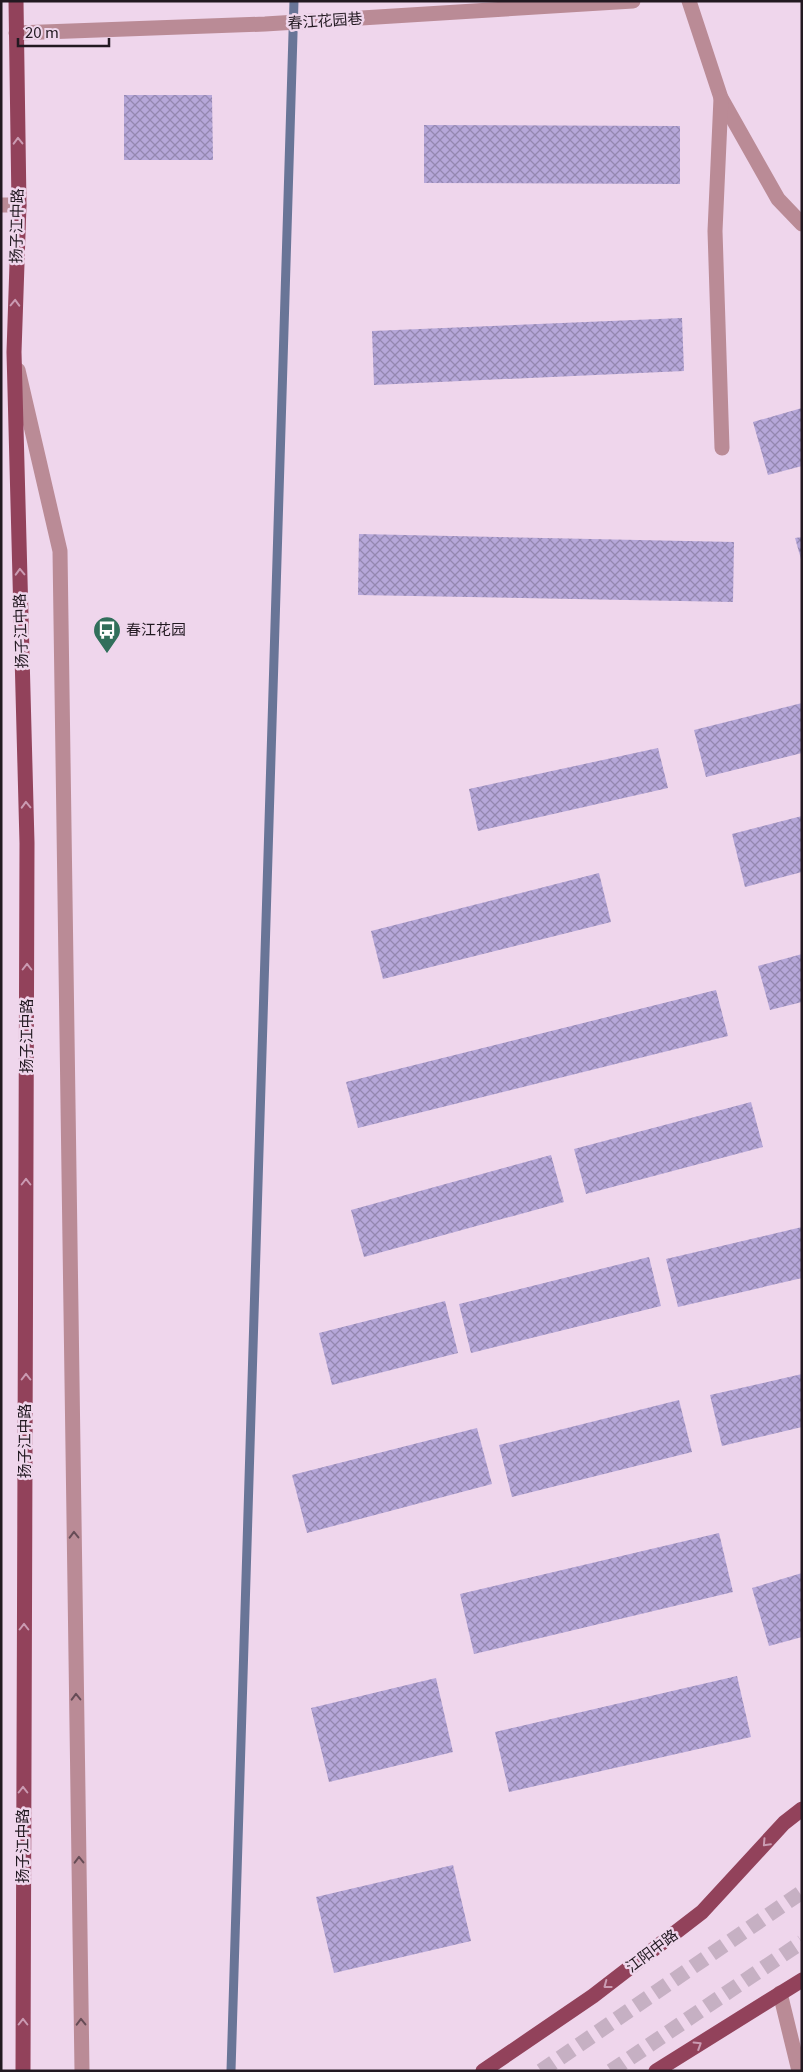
<svg xmlns="http://www.w3.org/2000/svg" width="803" height="2072" viewBox="0 0 803 2072" font-family="Georgia,'Noto Sans SC',serif">
  <style>
    .lines { fill: none; stroke-linecap: round; stroke-linejoin: round }
    .stream { stroke: #697597; stroke-width: 9 }
    .building { fill: url(#building-cross-hatch) }
    .highway-tunnel { stroke: #c6b0c3; stroke-width: 15; stroke-dasharray: 15 8; stroke-linecap: butt }
    .minor { stroke: #ba8b96; stroke-width: 15 }
    .major { stroke: #92425b; stroke-width: 15 }
    .oneway { stroke: #ca9bb2 }
    .oneway2 { stroke: #664c56 }
    .labels { text-anchor: middle; stroke-width: 5; stroke-linejoin: round; paint-order: stroke }
    .street-label { font-size: 15px; fill: #221921; stroke: #efd6ec }
    .poi-label { font-size: 15px; fill: #221921; stroke: #efd6ec; text-anchor: start }
  </style>
  <defs>
    <pattern id="building-cross-hatch" width="8" height="8" patternUnits="userSpaceOnUse" patternTransform="scale(1.25)"><rect width="8" height="8" fill="#b6a7d9"/><path d="M0 0l8 8M0 8l8-8" fill="none" stroke="#9487b0"/></pattern>
  </defs>
  <rect width="100%" height="100%" fill="#efd6ec"/>
  <g class="lines">
    <path class="stream" d="M231 2071 294 1"/>
  </g>
  <g class="building">
    <path d="M124 95H212L213 160H124Z"/>
    <path d="M424 125 680 126V184L424 183Z"/>
    <path d="M682 318 684 371 374 385 372 331Z"/>
    <path d="M802 408V466L768 475 753 422Z"/>
    <path d="M359 534 734 542 733 602 358 595Z"/>
    <path d="M802 537V559H801L795 538Z"/>
    <path d="M802 703V753L706 777 694 730Z"/>
    <path d="M658 748 668 788 478 831 469 789Z"/>
    <path d="M802 816V872L745 887 732 834Z"/>
    <path d="M599 873 611 922 383 979 371 931Z"/>
    <path d="M802 954V1002L770 1010 758 966Z"/>
    <path d="M716 990 728 1036 358 1128 346 1082Z"/>
    <path d="M751 1102 763 1147 586 1194 574 1149Z"/>
    <path d="M551 1155 564 1202 364 1257 351 1210Z"/>
    <path d="M802 1227V1278L678 1307 666 1259Z"/>
    <path d="M649 1257 661 1306 471 1353 459 1304Z"/>
    <path d="M445 1301 458 1353 332 1385 319 1333Z"/>
    <path d="M802 1374V1427L722 1446 710 1395Z"/>
    <path d="M679 1400 692 1452 512 1497 499 1445Z"/>
    <path d="M477 1428 492 1484 307 1533 292 1475Z"/>
    <path d="M719 1533 733 1592 474 1654 460 1594Z"/>
    <path d="M802 1573V1637L769 1646 752 1588Z"/>
    <path d="M737 1676 751 1737 509 1792 495 1732Z"/>
    <path d="M436 1678 453 1752 329 1782 311 1708Z"/>
    <path d="M453 1865 471 1941 334 1973 316 1897Z"/>
  </g>
  <g class="lines">
    <g class="highway-tunnel">
      <path d="M541 2071 802 1892"/>
      <path d="M611 2071 802 1942"/>
    </g>
    <g class="minor">
      <path d="M689 1 721 98 778 199 802 224"/>
      <path d="M16 33 265 24 633 1"/>
      <path d="M721 98 715 231 722 448"/>
      <path d="M1 205H19"/>
      <path d="M18 370 60 551 82 2071"/>
      <path d="M780 1993 799 2071"/>
    </g>
    <g class="major">
      <path d="M16 1 19 205 14 352 27 843 23 2071"/>
      <path d="M483 2071 593 1996 702 1912 784 1823 802 1809"/>
      <path d="M656 2071 802 1980"/>
    </g>
  </g>
  <defs><path id="oneway-chevron" d="M-2-3.5L2.5 0L-2 3.5" fill="none" stroke-width="1.6" stroke-linecap="round" stroke-linejoin="round" transform="scale(1.25)"/></defs>
  <g class="oneway">
    <use href="#oneway-chevron" transform="translate(18 141) rotate(-91)"/>
    <use href="#oneway-chevron" transform="translate(15 303) rotate(-88)"/>
    <use href="#oneway-chevron" transform="translate(20 572) rotate(-92)"/>
    <use href="#oneway-chevron" transform="translate(26 805) rotate(-92)"/>
    <use href="#oneway-chevron" transform="translate(27 967) rotate(-90)"/>
    <use href="#oneway-chevron" transform="translate(26 1182) rotate(-90)"/>
    <use href="#oneway-chevron" transform="translate(26 1377) rotate(-90)"/>
    <use href="#oneway-chevron" transform="translate(24 1627) rotate(-90)"/>
    <use href="#oneway-chevron" transform="translate(23 1790) rotate(-90)"/>
    <use href="#oneway-chevron" transform="translate(766 1843) rotate(133)"/>
    <use href="#oneway-chevron" transform="translate(607 1985) rotate(143)"/>
    <use href="#oneway-chevron" transform="translate(23 2022) rotate(-90)"/>
    <use href="#oneway-chevron" transform="translate(698 2045) rotate(-32)"/>
  </g>
  <g class="oneway2">
    <use href="#oneway-chevron" transform="translate(74 1535) rotate(-91)"/>
    <use href="#oneway-chevron" transform="translate(76 1697) rotate(-91)"/>
    <use href="#oneway-chevron" transform="translate(79 1860) rotate(-91)"/>
    <use href="#oneway-chevron" transform="translate(81 2022) rotate(-91)"/>
  </g>
  <defs>
    <g id="bus-pin" transform="scale(1.4375)"><path d="M0 17L-7.5 6A9.5 9.5 0 1 1 7.5 6Z" fill="#316f5b" stroke="#efd6ec"/><path d="M-5-6H5V4H4V6H2V4H-2V6H-4V4H-5ZM-3.5-4V0h7V-4ZM-3.5 1.2v1.5H-2V1.2ZM2 1.2v1.5H3.5V1.2Z" fill="#fff"/></g>
  </defs>
  <g fill-rule="evenodd">
    <use href="#bus-pin" x="107" y="630"/>
  </g>
  <g class="labels">
    <g class="street-label">
      <text transform="translate(325 21) rotate(-4)" y="5">春江花园巷</text>
      <text transform="translate(17 226) rotate(-89)" y="5">扬子江中路</text>
      <text transform="translate(21 631) rotate(-92)" y="5">扬子江中路</text>
      <text transform="translate(27 1036) rotate(-90)" y="5">扬子江中路</text>
      <text transform="translate(25 1441) rotate(-90)" y="5">扬子江中路</text>
      <text transform="translate(23 1846) rotate(-90)" y="5">扬子江中路</text>
      <text transform="translate(652 1951) rotate(-37)" y="5">江阳中路</text>
    </g>
    <g class="poi-label">
      <text x="126" y="635">春江花园</text>
    </g>
  </g>
  <rect width="803" height="2072" fill="none" stroke="#221921" stroke-width="5"/>
  <path d="M18 38v8h91v-8" fill="none" stroke="#221921" stroke-width="2.5"/>
  <text x="25" y="38" font-size="15" fill="#221921" stroke="#efd6ec" stroke-width="4" paint-order="stroke">20 m</text>
</svg>
